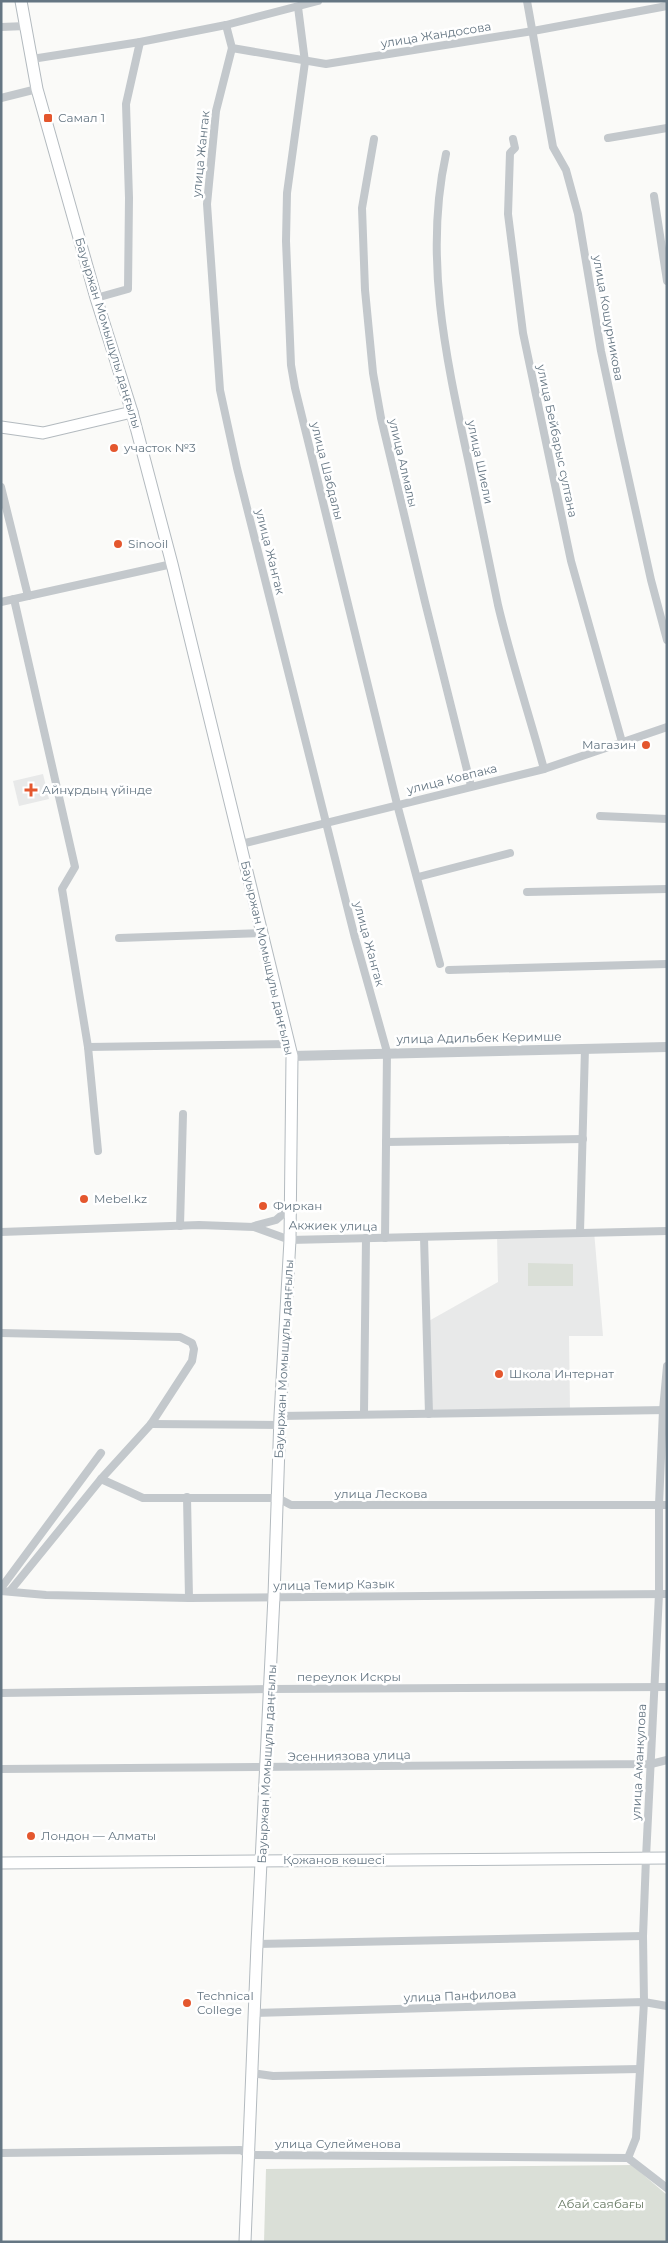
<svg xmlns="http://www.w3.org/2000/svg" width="668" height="2243" viewBox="0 0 668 2243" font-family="Montserrat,sans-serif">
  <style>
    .built { fill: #e8e9e9 }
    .green { fill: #dadfd7 }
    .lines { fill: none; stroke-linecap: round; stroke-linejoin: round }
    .secondary-casing { stroke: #b3babf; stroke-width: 13 }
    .minor { stroke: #c3c8cc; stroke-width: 8 }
    .tertiary { stroke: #c3c8cc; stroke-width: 10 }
    .secondary { stroke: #fff; stroke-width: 11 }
    .poi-dot { fill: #e4572e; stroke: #fff; stroke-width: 2 }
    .labels { text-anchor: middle; stroke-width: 5; stroke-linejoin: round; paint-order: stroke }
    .street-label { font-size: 12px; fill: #657683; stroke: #fff }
    .poi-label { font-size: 12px; fill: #657683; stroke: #fff; text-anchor: start }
    .park-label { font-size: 12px; fill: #687a64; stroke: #fff }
  </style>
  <rect width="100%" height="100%" fill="#fafaf8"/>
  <g class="built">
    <path d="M43 774 49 799 19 806 13 781Z"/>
    <path d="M594 1231 603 1336H569L570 1411 429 1414 427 1322 498 1282 497 1235Z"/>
  </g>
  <g class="green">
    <path d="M528 1263 573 1264V1286H528Z"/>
    <path d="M632 2165 667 2195V2242H264L266 2169Z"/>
  </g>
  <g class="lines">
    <g class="secondary-casing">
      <g id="secondary">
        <path d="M21 1 37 89 96 298 132 412 172 564 292 1056 290 1240 280 1416 274 1596 257 1944 245 2242"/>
        <path d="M1 427 43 433 132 412"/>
        <path d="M1 1863 667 1858"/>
      </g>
    </g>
    <g class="minor">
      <path d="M527 1 553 147 566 170 578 214 601 351 620 440 651 580 667 640"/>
      <path d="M298 7 305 62 287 193 286 241 291 365 295 388 397 804 440 964"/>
      <path d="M226 25 232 48 326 64 533 31 667 6"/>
      <path d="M1 27 26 26"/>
      <path d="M232 48 216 111 207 204 220 390 237 468 355 938 387 1052 385 1238"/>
      <path d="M32 59 140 42 226 25 318 1"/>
      <path d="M1 98 37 89"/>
      <path d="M608 138 667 128"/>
      <path d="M374 139 362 208 365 290 373 373 381 418 425 602 471 786"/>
      <path d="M513 139 515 148 510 153 508 214 523 333 571 561 622 742"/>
      <path d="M446 154C423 259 447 362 469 464 479 511 488 558 498 605 511 660 529 714 544 769"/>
      <path d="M654 196 667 281"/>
      <path d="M96 298 128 289 129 198 126 104 140 42"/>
      <path d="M1 487 28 596"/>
      <path d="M14 599 75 867 62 889 88 1047 98 1151"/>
      <path d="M1 602 172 564"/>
      <path d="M600 816 667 819"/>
      <path d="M241 844 544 769 667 727"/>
      <path d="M418 877 510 853"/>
      <path d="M527 892 667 889"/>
      <path d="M119 938 262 933"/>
      <path d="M449 970 667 964"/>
      <path d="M88 1047 290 1044"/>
      <path d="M386 1142 583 1139"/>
      <path d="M180 1226 183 1114"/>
      <path d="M254 1226 276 1220 291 1207"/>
      <path d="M1 1232 199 1225 254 1227 290 1240 667 1231"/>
      <path d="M580 1232 585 1048"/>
      <path d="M424 1237 429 1414"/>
      <path d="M1 1333 180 1337 192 1343 194 1349 192 1361 151 1424 101 1479 10 1591"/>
      <path d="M364 1413 366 1238"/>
      <path d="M280 1416 667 1410"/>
      <path d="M151 1424 280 1425"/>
      <path d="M101 1479 143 1498H278L291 1505H667"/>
      <path d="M187 1497 189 1598"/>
      <path d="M1 1588 101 1453"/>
      <path d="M1 1591 46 1595 189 1598 667 1594"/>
      <path d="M1 1693 270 1689 667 1687"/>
      <path d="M1 1769 651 1764 667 1760"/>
      <path d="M257 1944 643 1936"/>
      <path d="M254 2013 644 2002 667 2006"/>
      <path d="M251 2073 273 2076 640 2069"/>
      <path d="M1 2153 241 2150 249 2155 628 2158 667 2188"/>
      <path d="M628 2158 636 2138 644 2002 643 1936 646 1858 659 1594V1505L663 1410 667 1366"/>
    </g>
    <path class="tertiary" d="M292 1056 667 1047"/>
    <use href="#secondary" class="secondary"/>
  </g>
  <g class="poi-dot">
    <rect x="43" y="113" width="10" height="10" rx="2.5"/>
    <circle cx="114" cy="448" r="5"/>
    <circle cx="118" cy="544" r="5"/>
    <circle cx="646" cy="745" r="5"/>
    <path d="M28.5 782.5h5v5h5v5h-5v5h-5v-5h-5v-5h5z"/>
    <circle cx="84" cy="1199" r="5"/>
    <circle cx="263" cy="1206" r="5"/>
    <circle cx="499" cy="1374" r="5"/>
    <circle cx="31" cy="1836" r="5"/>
    <circle cx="187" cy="2003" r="5"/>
  </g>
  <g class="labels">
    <g class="street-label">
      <text transform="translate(436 35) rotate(-9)" y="4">улица Жандосова</text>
      <text transform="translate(201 154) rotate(-84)" y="4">улица Жангак</text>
      <text transform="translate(608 318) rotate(80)" y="4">улица Кошурникова</text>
      <text transform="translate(108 333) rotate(73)" y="4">Бауыржан Момышұлы даңғылы</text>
      <text transform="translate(557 441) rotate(78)" y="4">улица Бейбарыс султана</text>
      <text transform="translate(480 462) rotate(78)" y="4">улица Шиели</text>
      <text transform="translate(403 463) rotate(77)" y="4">улица Алмалы</text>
      <text transform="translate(327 471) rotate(76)" y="4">улица Шабдалы</text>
      <text transform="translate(270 552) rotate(76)" y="4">улица Жангак</text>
      <text transform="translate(452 779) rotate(-14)" y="4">улица Ковпака</text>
      <text transform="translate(369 944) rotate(75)" y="4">улица Жангак</text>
      <text transform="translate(267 958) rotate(77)" y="4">Бауыржан Момышұлы даңғылы</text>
      <text transform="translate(479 1038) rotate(-1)" y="4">улица Адильбек Керимше</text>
      <text transform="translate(333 1226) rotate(1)" y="4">Акжиек улица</text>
      <text transform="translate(284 1359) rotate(-87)" y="4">Бауыржан Момышұлы даңғылы</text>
      <text x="381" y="1498">улица Лескова</text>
      <text transform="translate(334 1585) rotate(-1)" y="4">улица Темир Казык</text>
      <text x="349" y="1681">переулок Искры</text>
      <text transform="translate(349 1756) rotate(-1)" y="4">Эсенниязова улица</text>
      <text transform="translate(639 1762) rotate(-87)" y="4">улица Аманкулова</text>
      <text transform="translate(267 1764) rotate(-87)" y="4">Бауыржан Момышұлы даңғылы</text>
      <text x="334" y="1864">Қожанов көшесі</text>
      <text transform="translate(460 1996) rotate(-2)" y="4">улица Панфилова</text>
      <text x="338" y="2148">улица Сулейменова</text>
    </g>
    <g class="poi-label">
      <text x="58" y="122">Самал 1</text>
      <text x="124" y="452">участок №3</text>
      <text x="128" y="548">Sinooil</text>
      <text x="636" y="749" text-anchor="end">Магазин</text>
      <text x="42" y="794">Айнұрдың үйінде</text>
      <text x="94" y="1203">Mebel.kz</text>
      <text x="273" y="1210">Фиркан</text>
      <text x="509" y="1378">Школа Интернат</text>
      <text x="41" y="1840">Лондон — Алматы</text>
      <text x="197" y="2000">Technical<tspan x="197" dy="14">College</tspan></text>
    </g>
    <g class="park-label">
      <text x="601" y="2208">Абай саябағы</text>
    </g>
  </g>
  <rect width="668" height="2243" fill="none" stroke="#657683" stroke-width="5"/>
</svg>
